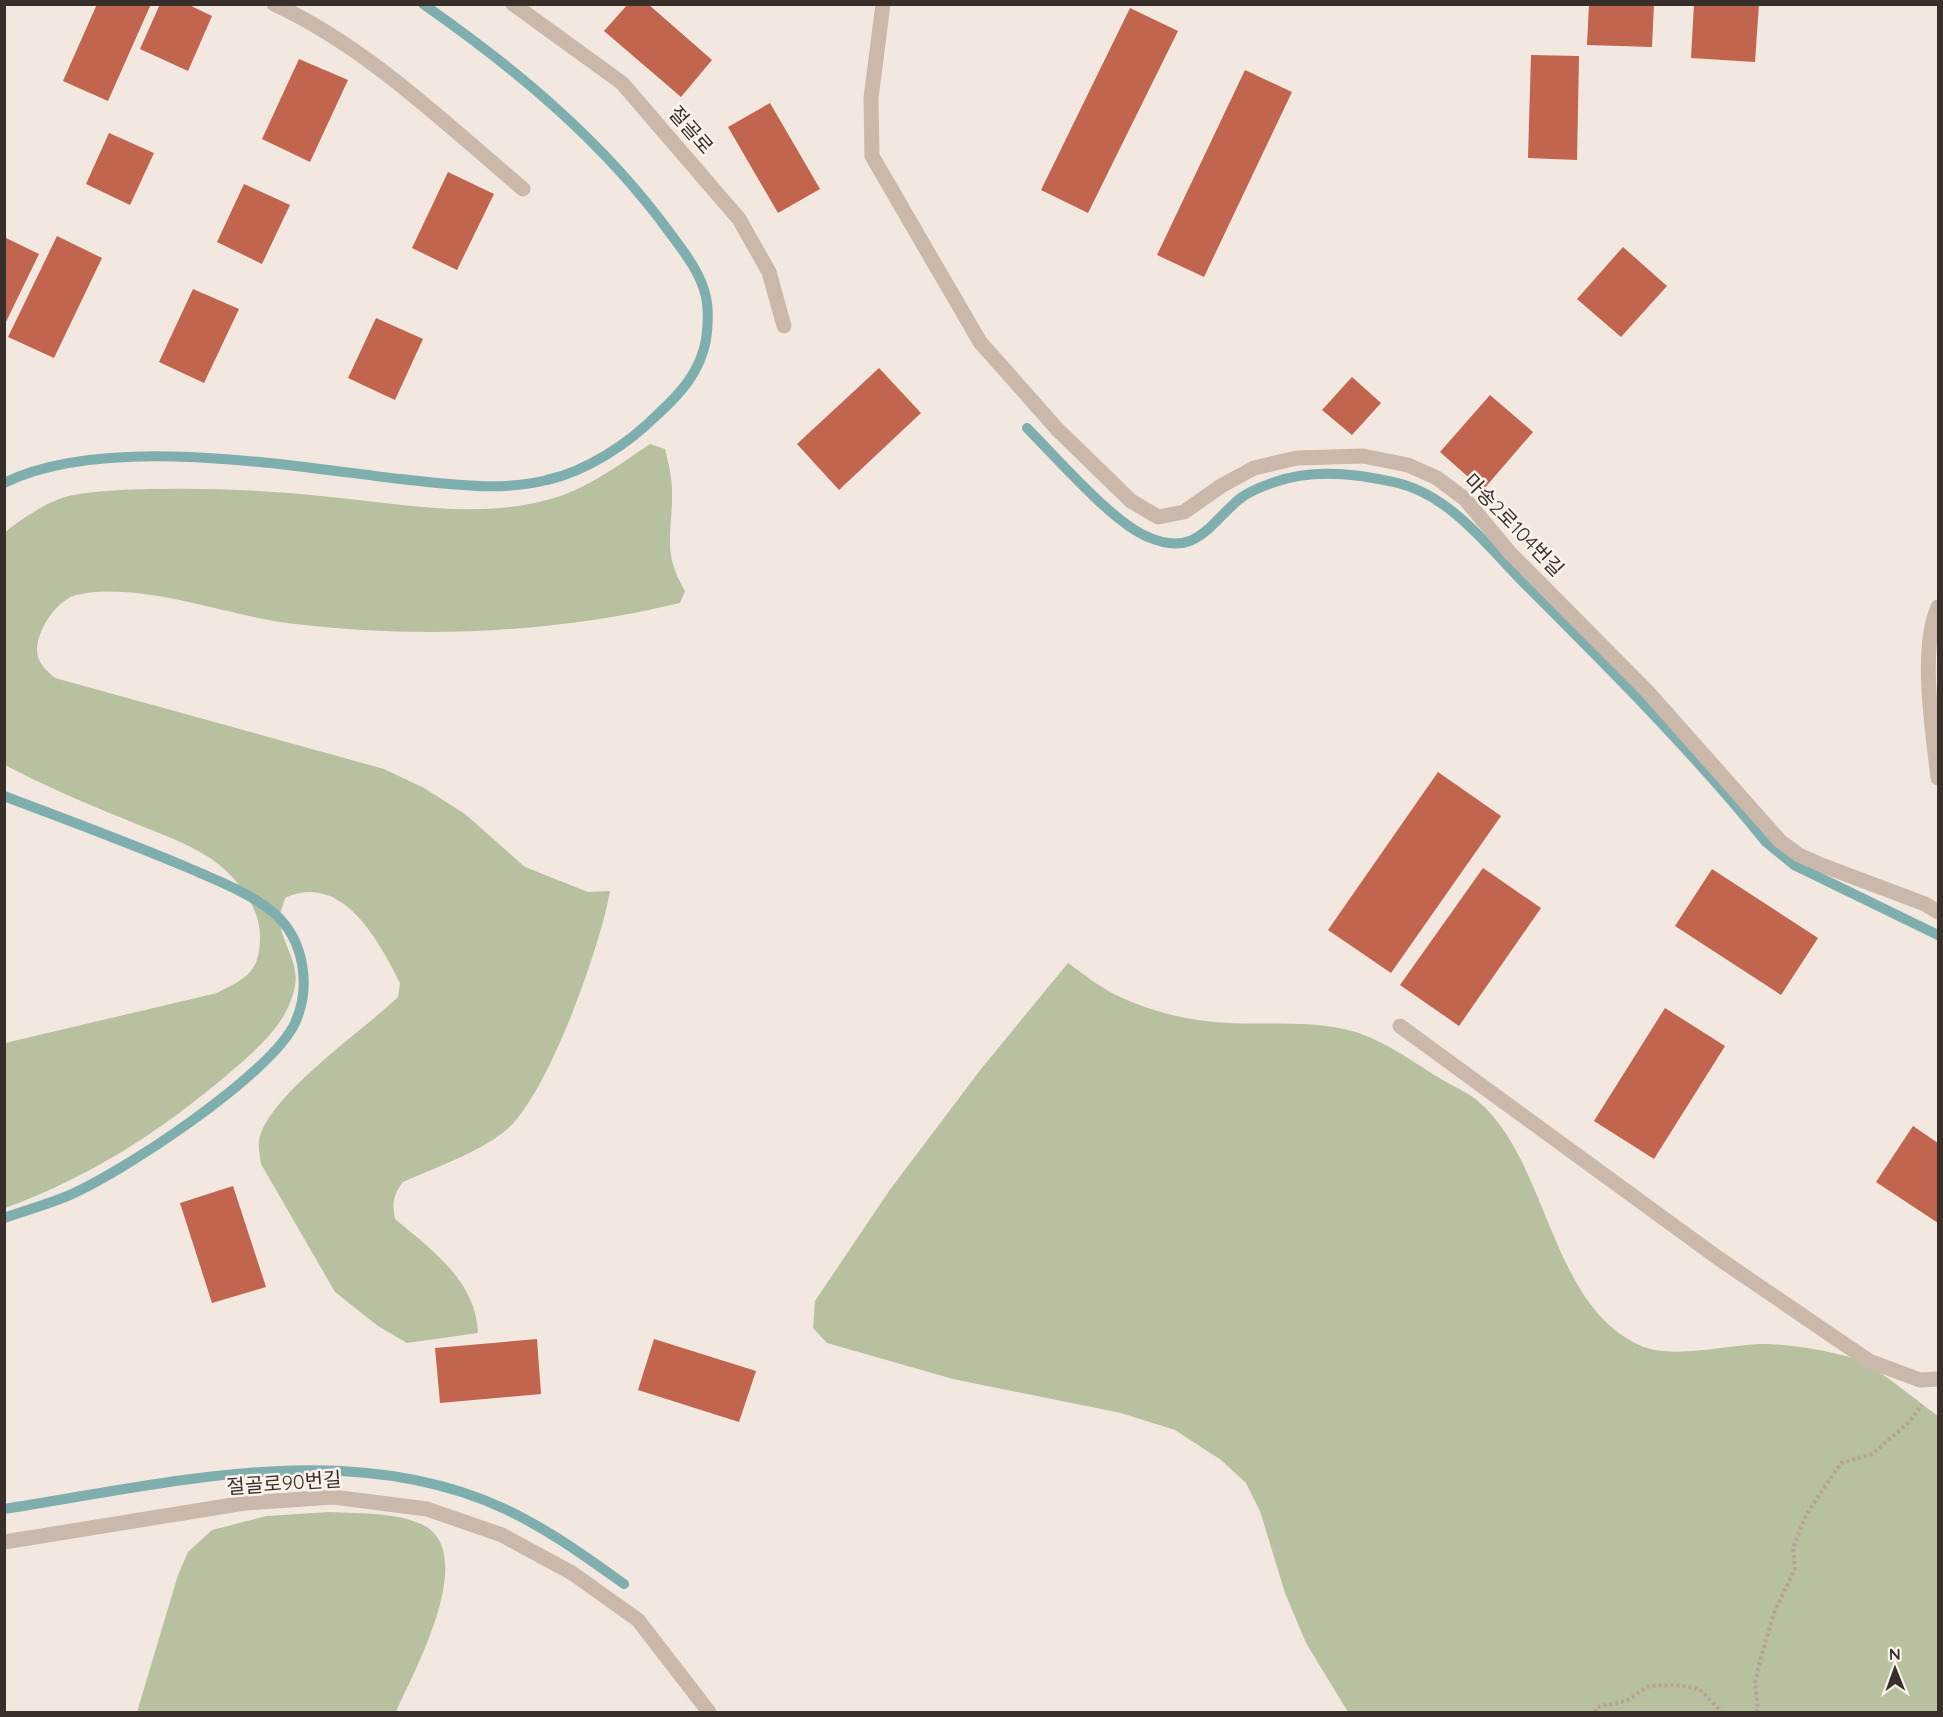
<svg xmlns="http://www.w3.org/2000/svg" width="1943" height="1717" viewBox="0 0 1943 1717" font-family="Quicksand,'Noto Sans KR',sans-serif">
  <style>
    .green { fill: #b7c1a0 }
    .lines { fill: none; stroke-linecap: round; stroke-linejoin: round }
    .stream { stroke: #7faeae; stroke-width: 10 }
    .building { fill: #c1654e }
    .path { stroke: #b6a296; stroke-width: 4; stroke-dasharray: 3 3; stroke-linecap: butt }
    .minor { stroke: #cab8ab; stroke-width: 15 }
    .labels { text-anchor: middle; stroke-width: 5; stroke-linejoin: round; paint-order: stroke }
    .street-label { font-size: 20px; fill: #382e2a; stroke: #faf3ec }
  </style>
  <rect width="100%" height="100%" fill="#f2e8df"/>
  <g class="green">
    <path d="M650 444 665 449C668 462 672 476 672 491 673 533 661 550 685 591L680 603C555 633 423 639 295 624 230 617 140 580 76 595 56 600 32 636 38 657 41 666 48 672 55 678L384 769 424 788 465 814 525 867 588 892 610 891C601 945 547 1098 505 1131 476 1154 436 1167 403 1182 393 1195 392 1203 395 1219 432 1250 476 1281 478 1333L407 1343 378 1326 335 1292 261 1164C260 1157 258 1148 259 1141 267 1096 363 1031 398 997L400 983C379 941 342 871 285 898 284 903 281 909 280 915 278 940 300 960 295 986 288 1024 255 1051 227 1075 160 1132 88 1178 5 1208V1043L217 993C247 978 260 972 260 936 260 905 234 874 210 858 184 841 150 830 122 818 82 802 43 785 5 765V532C22 519 39 507 59 499 82 490 137 489 163 489 218 488 275 491 330 497 402 504 476 519 547 500 586 490 617 466 650 444Z"/>
    <path d="M1068 963C1082 973 1097 985 1112 993 1137 1006 1170 1016 1198 1020 1249 1028 1302 1018 1352 1031 1384 1040 1413 1062 1441 1079 1453 1086 1467 1092 1478 1101 1549 1162 1549 1303 1639 1345 1671 1360 1726 1345 1760 1344 1782 1343 1840 1352 1860 1361 1882 1371 1917 1401 1938 1416V1712H1348L1306 1643 1285 1593 1260 1511 1246 1483 1221 1460 1175 1430 1121 1413 953 1379 827 1343 813 1328 815 1301 889 1191 981 1069Z"/>
    <path d="M330 1512C361 1514 393 1512 421 1524 481 1551 413 1673 396 1712H137L178 1575 188 1552 212 1530 267 1516Z"/>
  </g>
  <g class="lines">
    <g class="stream">
      <path d="M1027 428C1056 457 1113 523 1148 537 1194 557 1208 527 1237 501 1247 492 1263 486 1275 482 1313 468 1360 474 1398 483 1454 497 1492 552 1531 590 1612 671 1694 753 1766 842L1794 865 1938 935"/>
      <path d="M4 483C105 433 290 466 400 479 448 484 500 492 547 480 587 471 628 444 657 415 681 393 700 372 706 340 708 326 709 311 706 297 701 273 684 252 670 233 603 141 516 69 423 4"/>
      <path d="M4 796C67 820 130 843 191 869 219 881 252 894 275 914 305 941 311 988 295 1023 271 1075 119 1175 65 1197 45 1205 24 1211 4 1218"/>
      <path d="M4 1509C166 1484 349 1436 505 1509 548 1529 586 1557 624 1584"/>
    </g>
  </g>
  <g class="building">
    <path d="M97 4H151L108 101 63 81Z"/>
    <path d="M160 4H187L212 16 188 71 140 49Z"/>
    <path d="M628 4H648L712 60 681 97 604 31Z"/>
    <path d="M1589 4H1654L1652 47 1587 45Z"/>
    <path d="M1694 4H1759L1755 62 1691 58Z"/>
    <path d="M1130 8 1178 31 1088 213 1041 190Z"/>
    <path d="M1531 55 1579 56 1577 160 1528 158Z"/>
    <path d="M299 59 348 80 310 162 262 139Z"/>
    <path d="M1245 70 1292 92 1204 277 1157 255Z"/>
    <path d="M770 103 820 189 778 213 728 127Z"/>
    <path d="M109 133 154 153 130 205 86 184Z"/>
    <path d="M448 172 494 194 457 270 412 248Z"/>
    <path d="M244 184 290 205 262 264 217 242Z"/>
    <path d="M57 236 102 258 54 358 8 337Z"/>
    <path d="M4 237 39 254 4 326Z"/>
    <path d="M1623 247 1667 286 1621 337 1577 299Z"/>
    <path d="M193 289 239 309 204 383 159 362Z"/>
    <path d="M376 318 423 339 395 400 348 378Z"/>
    <path d="M879 368 921 413 839 490 797 444Z"/>
    <path d="M1352 377 1381 403 1352 435 1322 410Z"/>
    <path d="M1490 395 1533 432 1483 490 1440 452Z"/>
    <path d="M1438 772 1501 816 1391 973 1328 930Z"/>
    <path d="M1483 868 1541 908 1459 1026 1400 985Z"/>
    <path d="M1712 869 1818 938 1781 995 1675 926Z"/>
    <path d="M1665 1008 1725 1046 1654 1159 1594 1121Z"/>
    <path d="M1913 1126 1938 1143V1223L1876 1182Z"/>
    <path d="M233 1186 266 1287 212 1303 180 1203Z"/>
    <path d="M537 1339 541 1394 440 1403 435 1348Z"/>
    <path d="M654 1339 756 1371 739 1422 638 1390Z"/>
  </g>
  <g class="lines">
    <g class="path">
      <path d="M1595 1712 1597 1707 1626 1701 1649 1686 1676 1685 1699 1689 1722 1712"/>
      <path d="M1756 1712 1758 1709 1755 1682 1761 1657 1774 1613 1795 1569 1793 1548 1806 1515 1841 1463 1872 1454 1908 1423 1922 1405"/>
    </g>
    <g class="minor">
      <path d="M274 4C367 47 445 123 523 189"/>
      <path d="M513 4 622 83 739 219 769 272 784 326"/>
      <path d="M883 4 871 98 872 156 980 342 1057 429 1131 501 1158 517 1184 512 1221 486 1254 468 1297 458 1363 456 1408 465 1437 478 1465 499 1510 553 1647 691 1780 841 1799 855 1824 866 1925 904 1938 912"/>
      <path d="M1938 607C1919 650 1933 731 1938 778"/>
      <path d="M1400 1026 1718 1258 1869 1361 1920 1380 1938 1379"/>
      <path d="M4 1542 245 1503 333 1497 427 1509 502 1535 572 1573 638 1620 709 1712"/>
    </g>
  </g>
  <g class="labels">
    <g class="street-label">
      <text transform="translate(691 130) rotate(49)" y="7">절골로</text>
      <text transform="translate(1514 525) rotate(46)" y="7">마송2로104번길</text>
      <text transform="translate(284 1483) rotate(-4)" y="7">절골로90번길</text>
    </g>
  </g>
  <rect width="1943" height="1717" fill="none" stroke="#382e2a" stroke-width="12"/>
  <g transform="translate(1895 1669) rotate(359)" stroke="#faf3ec" stroke-width="4.5" paint-order="stroke">
  <path d="M0-4.5L10 22L0 15L-10 22Z" fill="#382e2a"/>
  <text y="-9" font-size="16" font-weight="bold" text-anchor="middle" fill="#382e2a">N</text>
  </g>
</svg>
